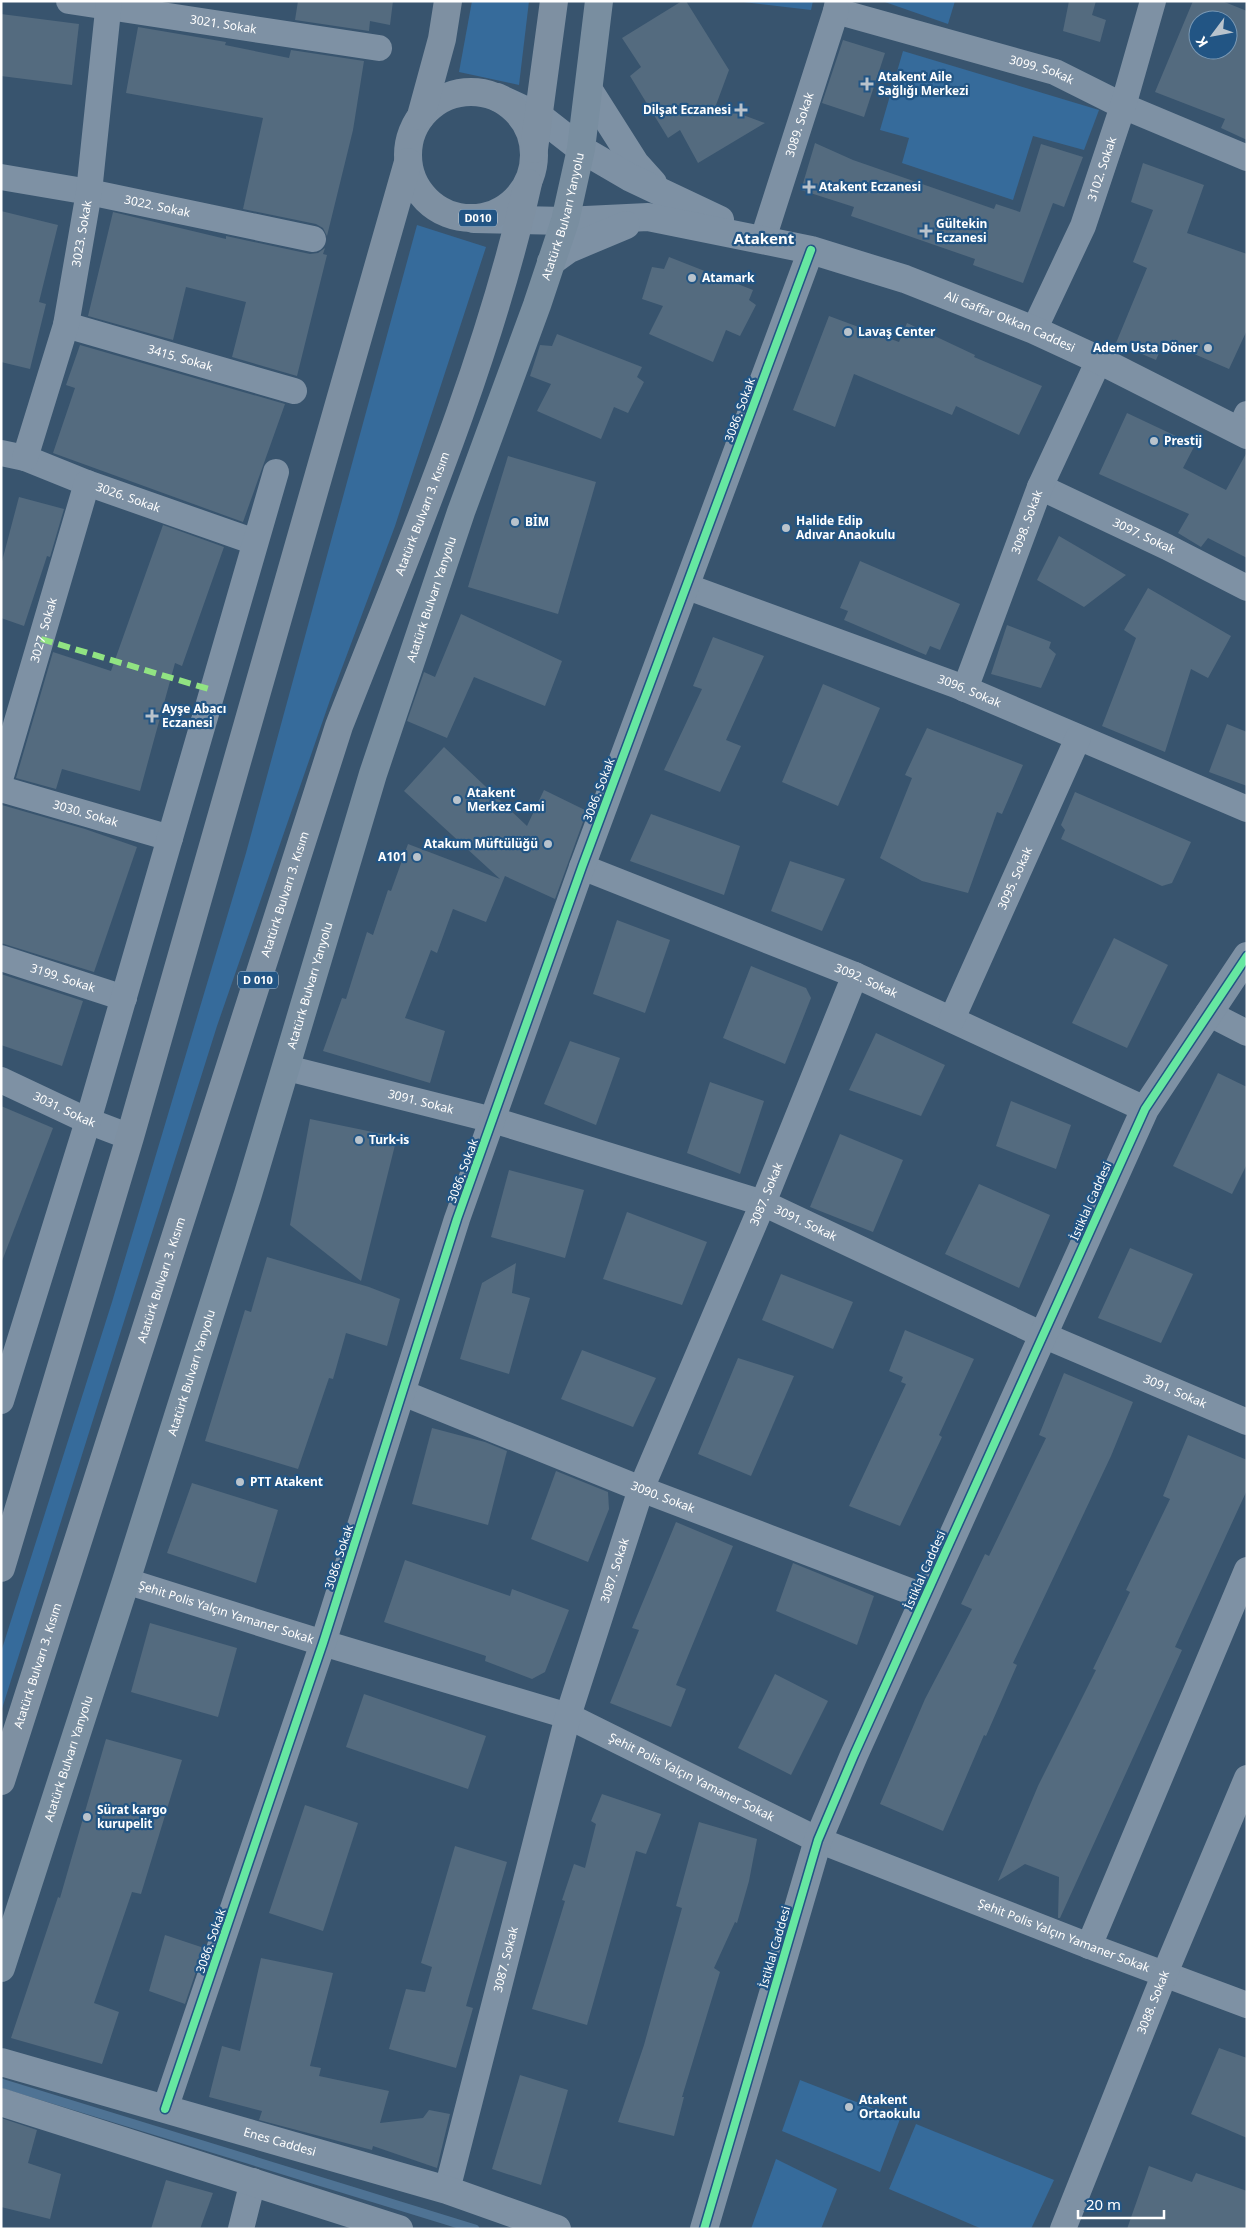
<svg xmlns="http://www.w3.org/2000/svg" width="1248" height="2230" viewBox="0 0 1248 2230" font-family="'Noto Sans',sans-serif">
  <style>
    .green { fill: #366b9b }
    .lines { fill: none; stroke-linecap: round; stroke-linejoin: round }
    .stream { stroke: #4f7394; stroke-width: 9 }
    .building { fill: #546b7f; fill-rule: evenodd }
    .minor { stroke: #7e91a4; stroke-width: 26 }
    .tertiary { stroke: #7e91a4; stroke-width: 28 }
    .secondary { stroke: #798ea0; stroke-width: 28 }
    .trunk { stroke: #7e90a2; stroke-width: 28 }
    .quiet { stroke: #91e382; stroke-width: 6; stroke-dasharray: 12 6; stroke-linecap: butt }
    .cycleway-casing { stroke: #225584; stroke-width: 11 }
    .cycleway { stroke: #66e7a1; stroke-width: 8 }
    .poi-dot { fill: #b9c3cc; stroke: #225584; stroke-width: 2 }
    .labels { text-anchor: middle; stroke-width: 4.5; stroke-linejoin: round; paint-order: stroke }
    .shield { fill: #225584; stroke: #bdccda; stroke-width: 1 }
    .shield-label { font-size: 11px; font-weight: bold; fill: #fff }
    .street-label { font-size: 12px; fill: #fff; stroke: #225584 }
    .poi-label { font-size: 12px; font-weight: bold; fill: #fff; stroke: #225584; text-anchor: start }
    .quarter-label { font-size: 15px; font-weight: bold; fill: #fff; stroke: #225584 }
  </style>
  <rect width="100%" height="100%" fill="#38546e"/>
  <g class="green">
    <path d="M472 1H529L519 85 459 72Z"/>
    <path d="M735 1H813L811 10Z"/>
    <path d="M882 1H955L948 24Z"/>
    <path d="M903 51 1099 110 1084 150 1033 136 1013 200 902 163 909 138 880 130Z"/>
    <path d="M417 225 486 247 395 526 330 700 217 1026 1 1712V1652L112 1302 246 853Z"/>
    <path d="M800 2080 900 2119 880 2172 782 2131Z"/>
    <path d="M916 2124 1054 2180 1031 2229H982L889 2189Z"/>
    <path d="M776 2159 837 2189 821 2229H751Z"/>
  </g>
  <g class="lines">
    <path class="stream" d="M1 2083 475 2229"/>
  </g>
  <g class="building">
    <path d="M298 1H393L390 25 370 21 369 31 295 20Z"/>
    <path d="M682 1H686L729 70 716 105 765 123 698 163 680 130 668 138 630 76 641 67 622 38Z"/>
    <path d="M1069 1H1096L1092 15 1106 20 1100 42 1063 31Z"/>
    <path d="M1193 1H1222L1247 11V140L1221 128 1225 119 1155 92ZM1198 20H1228V50H1198Z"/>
    <path d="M1 14 79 24 72 85 1 76Z"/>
    <path d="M138 27 226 42 225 45 289 58 291 50 364 61 353 130 327 236 323 228 316 224 243 209 263 118 126 93Z"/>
    <path d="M843 40 885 53 864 117 822 103Z"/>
    <path d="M815 143 853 160 994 209 996 204 1020 212 1041 144 1083 157 1064 207 1053 203 1023 283 973 265 975 259 851 216 854 207 801 190Z"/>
    <path d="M1143 163 1204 185 1187 233 1247 254V330L1229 369 1164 341 1156 360 1116 343 1147 268 1133 262 1153 210 1131 202Z"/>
    <path d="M1 211 58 225 39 302 46 304 30 369 1 362Z"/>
    <path d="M113 212 226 239V236L310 254 318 253 325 248 323 254 327 255 297 376 232 357 246 302 186 287 173 340 88 316Z"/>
    <path d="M669 257 753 290 749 300 756 305 740 336 726 330 713 362 649 334 663 306 642 299 652 267 664 269Z"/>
    <path d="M829 316 899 342 907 323 975 355 974 357 1042 386 1019 435 956 406 952 415 854 374 835 427 793 410Z"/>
    <path d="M557 334 642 367 637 377 644 382 628 413 614 407 601 439 537 411 551 384 530 376 540 345 552 346Z"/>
    <path d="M80 345 285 404 243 522 53 453 75 388 66 385Z"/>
    <path d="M1127 413 1195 445 1183 468 1226 490 1247 452V558L1208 538 1201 547 1178 533 1189 514 1099 474Z"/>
    <path d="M508 456 596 482 558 614 468 587Z"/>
    <path d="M19 497 64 509 50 557 47 556 24 626 1 618V565Z"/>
    <path d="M163 525 224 547 182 666 175 663 140 791 62 769 56 789 16 778 53 652 111 671Z"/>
    <path d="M1059 536 1114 568 1126 575 1084 607 1037 580Z"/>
    <path d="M860 561 960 604 940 650 930 646 926 655 844 620 848 611 840 608Z"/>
    <path d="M1148 588 1231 636 1208 678 1191 669 1165 752 1102 726 1136 638 1124 630Z"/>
    <path d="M461 614 562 661 545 706 474 677 447 738 407 721 424 672 435 677Z"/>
    <path d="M1007 625 1051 642 1049 648 1056 654 1041 688 991 674Z"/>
    <path d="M713 637 764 656 726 740 741 746 720 792 664 770 702 689 693 686Z"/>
    <path d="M823 684 880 708 838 806 782 782Z"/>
    <path d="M1227 724 1247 732V786L1209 772Z"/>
    <path d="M927 728 1023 765 1002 814 997 812 968 893 922 881 880 858 912 778 905 775Z"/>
    <path d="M444 747 527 826 544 790 587 811 555 899 505 876 486 922 453 909 437 953 431 950 405 1018 445 1031 430 1083 323 1051 342 998 346 999 367 932 373 935 388 890 391 891 408 844 500 879 404 791Z"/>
    <path d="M1075 792 1191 842 1172 883 1162 886 1061 839 1065 830 1061 825Z"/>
    <path d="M2 805 85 829 137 847 94 972 1 943Z"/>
    <path d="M651 814 740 846 724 895 630 861Z"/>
    <path d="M790 861 845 879 822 931 771 911Z"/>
    <path d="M617 920 670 940 645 1013 593 994Z"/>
    <path d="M1114 938 1168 965 1127 1048 1072 1023Z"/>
    <path d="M751 966 806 988 811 998 785 1064 723 1038Z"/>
    <path d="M1 974 83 1001 62 1066 1 1045Z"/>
    <path d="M876 1033 945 1065 921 1116 849 1090Z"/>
    <path d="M570 1041 620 1058 596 1125 544 1104Z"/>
    <path d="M1218 1073 1247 1087V1164L1232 1194 1173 1166Z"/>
    <path d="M710 1082 764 1101 740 1174 687 1153Z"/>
    <path d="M1011 1101 1071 1125 1056 1169 996 1146Z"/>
    <path d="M1 1106 53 1128 2 1261H1Z"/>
    <path d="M310 1119 397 1137 361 1281 290 1225Z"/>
    <path d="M840 1134 903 1160 873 1232 810 1207Z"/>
    <path d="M509 1170 584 1190 565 1258 491 1237Z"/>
    <path d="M979 1184 1050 1215 1019 1288 945 1254Z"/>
    <path d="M627 1212 707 1242 682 1305 603 1279Z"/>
    <path d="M1130 1248 1193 1274 1161 1343 1098 1318Z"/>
    <path d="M267 1257 369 1287 400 1299 387 1346 346 1333 333 1379 329 1378 298 1469 205 1441 245 1310 251 1312Z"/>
    <path d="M516 1263 512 1293 530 1298 509 1374 460 1359 482 1283Z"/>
    <path d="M781 1274 853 1302 833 1349 762 1320Z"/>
    <path d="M905 1330 974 1359 939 1435 942 1437 900 1526 849 1506 906 1384 901 1382 903 1377 889 1371Z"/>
    <path d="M582 1350 656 1378 633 1427 561 1399Z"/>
    <path d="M738 1358 794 1376 751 1476 698 1454Z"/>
    <path d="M1064 1373 1133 1402 1111 1456 1013 1663 1017 1665 986 1736 984 1735 943 1831 880 1804 925 1699 972 1609 961 1604 985 1554 989 1556 1046 1438 1039 1435Z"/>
    <path d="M432 1428 485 1442 507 1451 488 1525 412 1504Z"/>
    <path d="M1188 1435 1247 1460V1490L1175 1647 1182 1650 1060 1918H1058L1059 1877 1025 1864 998 1881 1038 1786 1096 1670 1093 1669 1130 1592 1126 1590 1170 1499 1163 1496Z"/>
    <path d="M556 1471 608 1492 609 1509 588 1562 531 1539Z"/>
    <path d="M192 1483 278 1510 256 1583 167 1553Z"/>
    <path d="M676 1522 733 1546 676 1685 686 1689 671 1727 610 1703 639 1630 632 1628Z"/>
    <path d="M405 1560 510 1596 512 1589 569 1610 545 1672 532 1679 485 1661 486 1656 384 1622Z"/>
    <path d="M793 1563 874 1596 857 1645 776 1611Z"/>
    <path d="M150 1623 237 1648 218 1717 131 1692Z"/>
    <path d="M775 1674 828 1701 791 1775 738 1748Z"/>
    <path d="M364 1694 486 1736 468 1789 346 1747Z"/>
    <path d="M106 1739 182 1760 141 1894 132 1892 94 2003 119 2012 102 2064 11 2038 58 1897 60 1898Z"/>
    <path d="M602 1794 661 1814 646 1854 636 1851 587 2025 532 2009 565 1901 562 1900 574 1864 585 1868 596 1824 591 1821Z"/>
    <path d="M305 1805 358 1823 323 1931 269 1913Z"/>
    <path d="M699 1822 757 1839 749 1881 737 1923 735 1922 714 1968 720 1972 682 2097H684L674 2136 618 2122 644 2045 682 1908 676 1906Z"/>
    <path d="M455 1846 507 1862 466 2006 473 2008 456 2068 389 2049 406 1989 425 1992 432 1967 421 1963Z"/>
    <path d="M165 1935 204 1948 185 2004 149 1991Z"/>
    <path d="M261 1958 333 1973 310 2066 321 2068 319 2076 389 2091 380 2123 423 2118 429 2110 450 2114 437 2168 373 2146 372 2150 259 2120 262 2111 209 2097 222 2046 240 2051Z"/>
    <path d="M1219 2048 1247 2058V2138L1191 2114Z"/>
    <path d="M520 2075 568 2090 541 2185 492 2169Z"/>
    <path d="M1 2118 37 2130 28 2163 61 2174 50 2219 1 2207Z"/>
    <path d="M1149 2166 1192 2182 1196 2173 1247 2191V2229H1127Z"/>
    <path d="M166 2180 213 2193 200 2229H151Z"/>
  </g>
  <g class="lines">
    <g class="minor">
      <path id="s1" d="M69 1 379 48"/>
      <path id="s2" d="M838 1 836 11 1055 72 1123 106 1247 158"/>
      <path id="s3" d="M1 177 89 192 313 239"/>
      <path id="s4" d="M763 239 836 11"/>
      <path id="s5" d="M66 325 294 391"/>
      <path id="s6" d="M1034 330 1083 226 1123 106 1153 1"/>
      <path d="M1239 431 1247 414"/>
      <path id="s7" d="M1 453 25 458 87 483 255 542"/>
      <path id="s8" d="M25 458 66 325 89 192 109 1"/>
      <path id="s9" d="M1040 487 1167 547 1247 588"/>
      <path id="s10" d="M688 587 956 685 1247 809"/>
      <path id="s11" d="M965 689 1040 487 1099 360"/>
      <path id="s12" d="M1 776 87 483"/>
      <path id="s13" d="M1 789 170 838"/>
      <path id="s14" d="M582 867 855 975 1145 1109"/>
      <path id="s15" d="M1 958 124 998"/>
      <path d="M1208 1013 1247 1033"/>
      <path id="s16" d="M952 1019 1078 738"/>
      <path id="s17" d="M287 1068 493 1120 763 1203 1043 1335 1247 1422"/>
      <path id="s18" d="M1 1080 88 1121 130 1137"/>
      <path id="s19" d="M403 1393 641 1489 925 1597"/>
      <path d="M1 1401 88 1121 276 472"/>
      <path id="s20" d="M126 1581 323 1643 568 1716 818 1840 1097 1949 1247 2005"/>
      <path d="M1089 1946 1247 1570"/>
      <path d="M165 2109 323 1643 457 1219 582 867 811 250"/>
      <path id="s21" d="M447 2190 568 1716 641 1489 763 1203 855 975"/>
      <path d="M241 2229 253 2181"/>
      <path id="s22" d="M1063 2229 1165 1973 1247 1778"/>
    </g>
    <g class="tertiary">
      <path d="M590 92 635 163 653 183"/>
      <path d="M497 97 540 117 581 149 629 177 720 220"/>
      <path id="s23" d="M474 219 565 221 648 217 811 250 905 279 1034 330 1099 360 1247 435"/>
      <path d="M551 262 569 249 626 225"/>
      <path id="s24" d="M1 2062 447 2190 557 2229"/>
      <path d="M1 2102 399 2229"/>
      <path d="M704 2229 818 1840 854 1755 1145 1109 1247 956"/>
    </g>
    <path class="secondary" id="s25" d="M1 1968 126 1581 248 1194 373 774 461 512 537 305 565 221 581 149 599 1"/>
    <g class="trunk">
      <circle cx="471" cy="155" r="63"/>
      <path d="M421 116 442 39 448 1"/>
      <path d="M534 149 554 1"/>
      <path d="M1 1568 130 1137 408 162"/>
      <path id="s26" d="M1 1781 339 726C408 550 487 367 528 183"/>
    </g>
    <path class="quiet" d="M41 639 212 690"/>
    <g class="cycleway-casing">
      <g id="cycleway">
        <path d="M165 2109 323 1643 457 1219 582 867 811 250"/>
        <path d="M704 2229 818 1840 854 1755 1145 1109 1247 956"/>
      </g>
    </g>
    <use href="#cycleway" class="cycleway"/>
  </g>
  <g class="poi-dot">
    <path d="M864.5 76.5h5v5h5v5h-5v5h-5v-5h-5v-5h5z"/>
    <path d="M738.5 102.5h5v5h5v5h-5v5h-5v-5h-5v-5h5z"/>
    <path d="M806.5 179.5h5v5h5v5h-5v5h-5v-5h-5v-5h5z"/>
    <path d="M923.5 223.5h5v5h5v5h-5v5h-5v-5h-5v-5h5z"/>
    <circle cx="692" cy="278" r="5"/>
    <circle cx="848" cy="332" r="5"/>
    <circle cx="1208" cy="348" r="5"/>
    <circle cx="1154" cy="441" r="5"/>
    <circle cx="515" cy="522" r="5"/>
    <circle cx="786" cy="528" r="5"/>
    <path d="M149.5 708.5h5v5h5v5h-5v5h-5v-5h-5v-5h5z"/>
    <circle cx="457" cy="800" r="5"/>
    <circle cx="548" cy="844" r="5"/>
    <circle cx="417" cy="857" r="5"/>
    <circle cx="359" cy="1140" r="5"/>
    <circle cx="240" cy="1482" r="5"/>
    <circle cx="87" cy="1817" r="5"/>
    <circle cx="849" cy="2107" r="5"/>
  </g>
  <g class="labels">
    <g class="shield">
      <rect x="459" y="209.5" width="38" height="17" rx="4"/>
      <rect x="238" y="971.5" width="40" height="17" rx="4"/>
    </g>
    <g class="shield-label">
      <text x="478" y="222">D010</text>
      <text x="258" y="984">D 010</text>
    </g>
    <g class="street-label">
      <text dy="4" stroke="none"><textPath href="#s1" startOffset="156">3021. Sokak</textPath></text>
      <text dy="4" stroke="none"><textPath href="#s2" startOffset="224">3099. Sokak</textPath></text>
      <text dy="4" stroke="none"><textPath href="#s4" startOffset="120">3089. Sokak</textPath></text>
      <text dy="4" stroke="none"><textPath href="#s6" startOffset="175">3102. Sokak</textPath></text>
      <text dy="4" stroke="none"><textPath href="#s3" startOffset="159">3022. Sokak</textPath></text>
      <text dy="4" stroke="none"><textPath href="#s25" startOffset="1840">Atatürk Bulvarı Yanyolu</textPath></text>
      <text dy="4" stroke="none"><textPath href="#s8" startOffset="232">3023. Sokak</textPath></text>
      <text dy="4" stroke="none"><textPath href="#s23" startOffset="552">Ali Gaffar Okkan Caddesi</textPath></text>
      <text dy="4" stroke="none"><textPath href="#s5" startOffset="119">3415. Sokak</textPath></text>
      <text transform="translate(740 410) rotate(-70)" y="4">3086. Sokak</text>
      <text dy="4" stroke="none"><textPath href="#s7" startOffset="135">3026. Sokak</textPath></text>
      <text dy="4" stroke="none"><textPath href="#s26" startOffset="1336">Atatürk Bulvarı 3. Kısım</textPath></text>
      <text dy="4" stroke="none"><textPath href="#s11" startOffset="178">3098. Sokak</textPath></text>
      <text dy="4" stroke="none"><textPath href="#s9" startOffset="115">3097. Sokak</textPath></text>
      <text dy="4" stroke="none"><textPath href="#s25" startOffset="1435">Atatürk Bulvarı Yanyolu</textPath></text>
      <text dy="4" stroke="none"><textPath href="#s12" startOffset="152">3027. Sokak</textPath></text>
      <text dy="4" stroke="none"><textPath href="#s10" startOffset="300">3096. Sokak</textPath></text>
      <text transform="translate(599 790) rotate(-69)" y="4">3086. Sokak</text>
      <text dy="4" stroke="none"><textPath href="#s13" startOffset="88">3030. Sokak</textPath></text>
      <text dy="4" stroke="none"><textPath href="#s16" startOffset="154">3095. Sokak</textPath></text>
      <text dy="4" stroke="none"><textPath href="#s26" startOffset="931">Atatürk Bulvarı 3. Kısım</textPath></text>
      <text dy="4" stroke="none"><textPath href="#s15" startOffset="65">3199. Sokak</textPath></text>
      <text dy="4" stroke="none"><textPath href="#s14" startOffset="306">3092. Sokak</textPath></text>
      <text dy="4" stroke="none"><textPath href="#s25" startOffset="1030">Atatürk Bulvarı Yanyolu</textPath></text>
      <text dy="4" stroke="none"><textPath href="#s17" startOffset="138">3091. Sokak</textPath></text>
      <text dy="4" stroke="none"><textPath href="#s18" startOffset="70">3031. Sokak</textPath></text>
      <text transform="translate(463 1171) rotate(-70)" y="4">3086. Sokak</text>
      <text dy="4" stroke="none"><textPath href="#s21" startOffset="1048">3087. Sokak</textPath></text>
      <text transform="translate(1091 1201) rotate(-66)" y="4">İstiklal Caddesi</text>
      <text dy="4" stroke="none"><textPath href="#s17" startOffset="542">3091. Sokak</textPath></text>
      <text dy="4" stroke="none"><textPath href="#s26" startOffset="526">Atatürk Bulvarı 3. Kısım</textPath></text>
      <text dy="4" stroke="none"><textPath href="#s25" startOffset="625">Atatürk Bulvarı Yanyolu</textPath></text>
      <text dy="4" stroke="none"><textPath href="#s17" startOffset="948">3091. Sokak</textPath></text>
      <text dy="4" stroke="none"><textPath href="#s19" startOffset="280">3090. Sokak</textPath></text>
      <text transform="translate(339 1557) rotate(-72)" y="4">3086. Sokak</text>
      <text dy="4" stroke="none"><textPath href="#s21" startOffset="642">3087. Sokak</textPath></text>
      <text transform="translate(925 1570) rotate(-66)" y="4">İstiklal Caddesi</text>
      <text dy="4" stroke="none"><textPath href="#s20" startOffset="105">Şehit Polis Yalçın Yamaner Sokak</textPath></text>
      <text dy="4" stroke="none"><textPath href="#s26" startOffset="121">Atatürk Bulvarı 3. Kısım</textPath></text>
      <text dy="4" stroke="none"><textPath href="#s25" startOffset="220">Atatürk Bulvarı Yanyolu</textPath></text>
      <text dy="4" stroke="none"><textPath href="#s20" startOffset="600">Şehit Polis Yalçın Yamaner Sokak</textPath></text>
      <text dy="4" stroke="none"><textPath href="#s20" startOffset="1005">Şehit Polis Yalçın Yamaner Sokak</textPath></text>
      <text transform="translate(211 1941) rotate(-71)" y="4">3086. Sokak</text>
      <text transform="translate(775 1947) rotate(-74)" y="4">İstiklal Caddesi</text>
      <text dy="4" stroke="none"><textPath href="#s21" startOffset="238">3087. Sokak</textPath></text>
      <text dy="4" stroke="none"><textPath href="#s22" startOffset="244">3088. Sokak</textPath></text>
      <text dy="4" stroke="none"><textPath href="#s24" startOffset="290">Enes Caddesi</textPath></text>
    </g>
    <g class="poi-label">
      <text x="878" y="81">Atakent Aile<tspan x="878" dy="14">Sağlığı Merkezi</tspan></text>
      <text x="731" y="114" text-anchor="end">Dilşat Eczanesi</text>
      <text x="819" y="191">Atakent Eczanesi</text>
      <text x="936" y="228">Gültekin<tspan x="936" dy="14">Eczanesi</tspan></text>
      <text x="702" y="282">Atamark</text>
      <text x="858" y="336">Lavaş Center</text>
      <text x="1198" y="352" text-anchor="end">Adem Usta Döner</text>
      <text x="1164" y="445">Prestij</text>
      <text x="796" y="525">Halide Edip<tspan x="796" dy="14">Adıvar Anaokulu</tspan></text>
      <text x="525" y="526">BİM</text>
      <text x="162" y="713">Ayşe Abacı<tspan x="162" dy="14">Eczanesi</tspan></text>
      <text x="467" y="797">Atakent<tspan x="467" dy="14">Merkez Cami</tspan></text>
      <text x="538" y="848" text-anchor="end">Atakum Müftülüğü</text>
      <text x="407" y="861" text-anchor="end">A101</text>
      <text x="369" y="1144">Turk-is</text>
      <text x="250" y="1486">PTT Atakent</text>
      <text x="97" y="1814">Sürat kargo<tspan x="97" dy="14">kurupelit</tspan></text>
      <text x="859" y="2104">Atakent<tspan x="859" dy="14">Ortaokulu</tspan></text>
    </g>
    <g class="quarter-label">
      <text x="764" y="244">Atakent</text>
    </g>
  </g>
  <rect width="1248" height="2230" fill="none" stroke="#ffffff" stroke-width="5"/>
  <g transform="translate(1213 35) rotate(238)"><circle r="24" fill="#225584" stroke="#7a99b5"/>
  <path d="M0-4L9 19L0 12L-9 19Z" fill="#b9c3cc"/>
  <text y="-8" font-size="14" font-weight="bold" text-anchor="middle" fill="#ffffff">K</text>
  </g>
  <path d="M1078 2210v8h86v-8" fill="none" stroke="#ffffff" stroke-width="2.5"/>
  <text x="1086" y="2210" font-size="15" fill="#ffffff" stroke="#225584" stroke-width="4" paint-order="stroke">20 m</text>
</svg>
